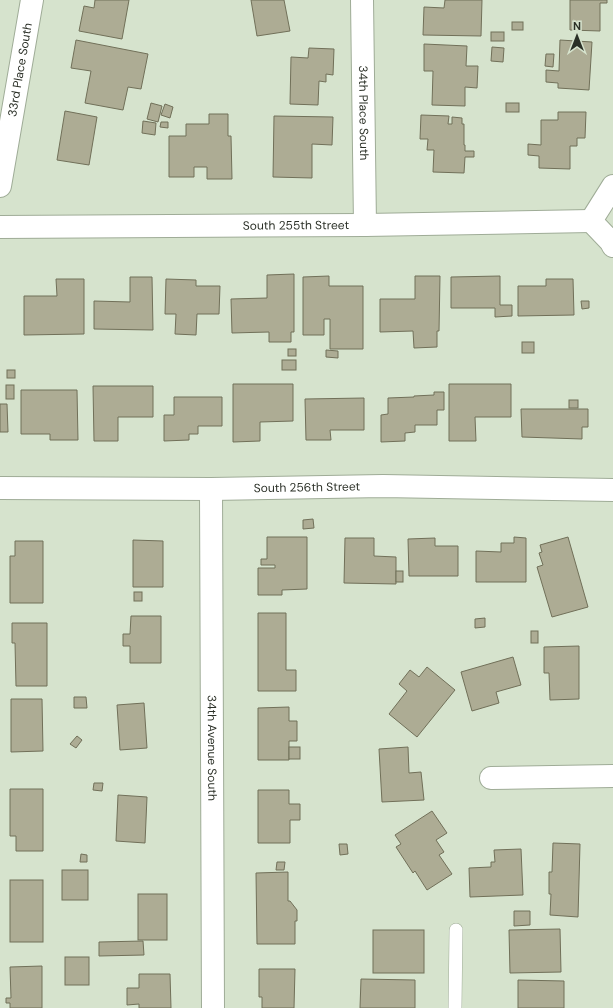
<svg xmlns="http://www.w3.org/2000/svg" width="613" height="1008" viewBox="0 0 613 1008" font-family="'DM Sans',sans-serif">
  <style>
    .building { fill: #adac94; stroke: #717059 }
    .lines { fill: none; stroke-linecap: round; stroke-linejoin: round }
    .lane-casing { stroke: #9fac97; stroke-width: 14 }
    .street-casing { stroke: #9fac97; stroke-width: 24 }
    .lane { stroke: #fff; stroke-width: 13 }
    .street { stroke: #fff; stroke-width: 22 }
    .labels { text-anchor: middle; stroke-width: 3; stroke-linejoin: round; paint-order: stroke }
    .street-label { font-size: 12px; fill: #2b3027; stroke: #d6e3cd }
  </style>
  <rect width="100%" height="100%" fill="#d6e3cd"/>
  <g class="building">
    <path d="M95 0H129L122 39 79 31 84 6 94 8Z"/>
    <path d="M251 0H284L290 31 257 36Z"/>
    <path d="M445 0H482L481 36 423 35 424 7 444 8Z"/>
    <path d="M570 0H607V3H600V31L570 30Z"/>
    <rect x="512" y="22" width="11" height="8"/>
    <rect x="491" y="32" width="13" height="9"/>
    <path d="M76 40 148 54 141 89 128 87 123 110 85 103 91 71 71 68Z"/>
    <path d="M560 40 592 42 589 90 558 88V83L546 82V70L559 71Z"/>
    <path d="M424 44 467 46 466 66H478L477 88 465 87V106L432 105 433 71H424Z"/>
    <path d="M492 47 504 48 503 62 491 61Z"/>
    <path d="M309 48 334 49 333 75 326 74V82L319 81 318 105 290 104 291 57 308 58Z"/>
    <path d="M546 54H554L553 67 545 66Z"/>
    <path d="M151 103 162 106 158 122 147 119Z"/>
    <rect x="506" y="103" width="13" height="9"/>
    <path d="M165 104 173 107 170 118 161 115Z"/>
    <path d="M65 111 97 117 89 165 57 160Z"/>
    <path d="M558 112H586L585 138H577V146H570V169L539 168V156L528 155V144L541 145V120H558Z"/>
    <path d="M209 114H228V136H231L232 179H207V167H194V177H169V136H186V124H209Z"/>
    <path d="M421 115 449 116 448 124H452V117L462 118V124H464V145H465V151H474V157H465L464 173 433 172 434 150H427L428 139H420Z"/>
    <path d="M274 116 333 117 332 145 312 144V178L273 177Z"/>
    <path d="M143 121 156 123 155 135 142 133Z"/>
    <path d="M161 122H168V128L160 127Z"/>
    <path d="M294 274V332H291V342H269V332L232 333 231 299 267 298V275Z"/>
    <path d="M329 276V286H363V349H330V319H324V335H303V277Z"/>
    <path d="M415 276H440L439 331H437V347L414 348 413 331 380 332V299H415Z"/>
    <path d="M500 276V305H512V316L495 317V308H451V277Z"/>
    <path d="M130 277H152L153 330 94 329V301L130 302Z"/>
    <path d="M56 279H84V334L24 335V296H57Z"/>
    <path d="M166 279 196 280V286H220L219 314H197L196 335 175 334 176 314H165Z"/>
    <path d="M546 279H573L574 315 518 316V286H546Z"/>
    <path d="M581 301H589V308L582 309Z"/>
    <rect x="522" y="342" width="12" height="11"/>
    <rect x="288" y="349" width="8" height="7"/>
    <path d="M326 350 338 351V358L326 357Z"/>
    <rect x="282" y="360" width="14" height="10"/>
    <rect x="7" y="370" width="8" height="8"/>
    <path d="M233 384H293V421L260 422V441L233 442Z"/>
    <path d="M449 384H511V417H475L476 441H449Z"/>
    <rect x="6" y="385" width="8" height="14"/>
    <path d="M93 386H153V417H118V441H94Z"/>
    <path d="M21 390H77L78 440H50V434H21Z"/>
    <path d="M434 392H444V410H437V425H415V432L405 433V441L381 442V415L388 414V398L414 397V396L434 395Z"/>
    <path d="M174 397H222V426H198V434H189V440L164 441V415H174Z"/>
    <path d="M364 398V430H330L331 440H306L305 399Z"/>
    <rect x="569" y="400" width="9" height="8"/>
    <path d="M0 404H7L8 432H0Z"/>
    <path d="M521 409H588V427H582V439L522 437Z"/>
    <path d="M313 519 314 528 303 529V520Z"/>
    <path d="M267 537H307V589L282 590V595H258V568H275V565H261V559H267Z"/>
    <path d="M514 537 526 538V582H476V551L501 552V543H514Z"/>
    <path d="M568 537 588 607 552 617 537 567 543 565 539 553 542 552 540 545Z"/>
    <path d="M345 538H374V556L396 557V584L344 583Z"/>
    <path d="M435 538V546H458V576H409L408 539Z"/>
    <path d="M133 540 163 541V587H133Z"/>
    <path d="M15 541H43V603H10V556H15Z"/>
    <rect x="396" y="571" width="7" height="11"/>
    <rect x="134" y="592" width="8" height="9"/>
    <path d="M258 613H286V670H296V691H258Z"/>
    <path d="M131 616H161V663H130V646H123V634H130Z"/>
    <path d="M485 618V627L475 628V619Z"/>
    <path d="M12 623H47V686H16L15 643H12Z"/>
    <rect x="531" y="631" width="7" height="12"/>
    <path d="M579 646V699L550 700 549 673H544V647Z"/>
    <path d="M513 657 521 685 496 692 499 703 472 711 461 672Z"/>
    <path d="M427 667 455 690 417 737 389 714 407 691 399 684 410 670 419 677Z"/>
    <path d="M74 697H86L87 708H74Z"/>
    <path d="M11 699H42L43 751 11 752Z"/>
    <path d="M144 703 147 748 120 750 117 705Z"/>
    <path d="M289 707V721H297V741H289V760H258V708Z"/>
    <path d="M77 736 82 740 76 748 70 744Z"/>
    <rect x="289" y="747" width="11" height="12"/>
    <path d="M408 747 409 773 421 772 424 800 382 802 379 749Z"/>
    <path d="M94 783H103L102 791 93 790Z"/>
    <path d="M10 789H43V851H16V836H10Z"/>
    <path d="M258 790H289V804H300V820H290V843H258Z"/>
    <path d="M118 795 147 797 145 843 116 841Z"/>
    <path d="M432 811 447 833 436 840 444 852 439 855 452 874 427 890 415 871 413 873 396 847 401 844 395 835Z"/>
    <path d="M553 843 580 844 578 917 550 915 551 894H549V872H552Z"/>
    <path d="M339 844H347L348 854 340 855Z"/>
    <path d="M521 849 523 895 470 897 469 868 491 867V862H495L494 850Z"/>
    <path d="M81 854 87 855V862H80Z"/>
    <path d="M277 862H285L284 870H276Z"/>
    <rect x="62" y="870" width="26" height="30"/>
    <path d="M288 872V901H290L297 910V921H295V944H257L256 873Z"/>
    <rect x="10" y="880" width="33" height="62"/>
    <rect x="138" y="894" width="29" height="46"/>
    <path d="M514 911H530V925L514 926Z"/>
    <path d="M560 929 561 972 510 973 509 930Z"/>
    <rect x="373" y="930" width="51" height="43"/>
    <path d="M143 941 144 955 99 956V942Z"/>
    <rect x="65" y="957" width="24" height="28"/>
    <path d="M42 966V1008H10V1003H6V998H11L10 967Z"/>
    <path d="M259 969H295L294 1008H262V997H259Z"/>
    <path d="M139 974H170L171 1008H139V1004L127 1005V988H139Z"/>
    <path d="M361 979 415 980V1008H360Z"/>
    <path d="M518 980 564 981V1008H518Z"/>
  </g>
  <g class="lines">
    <g class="lane-casing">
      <path id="lane" d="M455 1008 456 930"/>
    </g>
    <g class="street-casing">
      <g id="street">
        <path id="s1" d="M362 0 365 225"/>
        <path id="s2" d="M0 186 32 0"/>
        <path d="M591 221 613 186"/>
        <path d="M591 221 611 242 613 246"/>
        <path id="s3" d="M0 227 365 225 591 221"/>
        <path id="s4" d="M0 488 211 489 383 486 613 490"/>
        <path id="s5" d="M211 489 213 1008"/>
        <path d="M491 778 613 776"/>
      </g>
    </g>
    <use href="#lane" class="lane"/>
    <use href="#street" class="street"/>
  </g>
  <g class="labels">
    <g class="street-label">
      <text dy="4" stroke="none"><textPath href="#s2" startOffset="118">33rd Place South</textPath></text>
      <text dy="4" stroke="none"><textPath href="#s1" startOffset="113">34th Place South</textPath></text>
      <text dy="4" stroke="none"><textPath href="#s3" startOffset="296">South 255th Street</textPath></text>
      <text dy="4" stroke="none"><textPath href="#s4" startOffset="307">South 256th Street</textPath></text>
      <text dy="4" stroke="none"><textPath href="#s5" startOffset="259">34th Avenue South</textPath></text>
    </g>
  </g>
  <g transform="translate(577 36)" stroke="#d6e3cd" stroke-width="3" paint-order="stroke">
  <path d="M0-3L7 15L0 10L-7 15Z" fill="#2b3027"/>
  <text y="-6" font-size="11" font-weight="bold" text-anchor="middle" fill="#2b3027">N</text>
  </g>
</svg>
